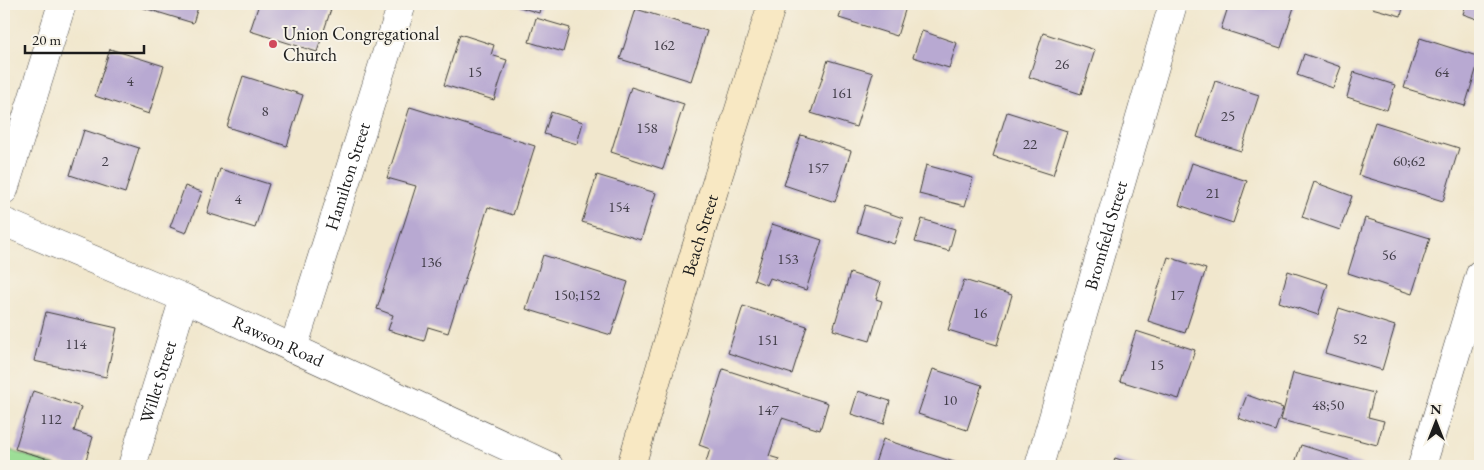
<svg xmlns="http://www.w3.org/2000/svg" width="1484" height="470" viewBox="0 0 1484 470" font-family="'EB Garamond',serif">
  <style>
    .green { fill: #9cde96; stroke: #5c7d59 }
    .building { fill: #b8a9d2 }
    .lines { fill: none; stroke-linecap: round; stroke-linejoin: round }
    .street-casing { stroke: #3c3a37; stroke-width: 29 }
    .secondary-casing { stroke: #3c3a37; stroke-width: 29 }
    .street { stroke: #fff; stroke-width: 28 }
    .secondary { stroke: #f8e8c3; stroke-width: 28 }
    .poi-dot { fill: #d1495b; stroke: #f7f3e8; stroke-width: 2 }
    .labels { text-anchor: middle; stroke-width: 4; stroke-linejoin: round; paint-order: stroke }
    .number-label { font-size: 15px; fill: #433f4a }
    .poi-label { font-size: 18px; fill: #1c1c1c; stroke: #f7f3e8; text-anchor: start }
    .street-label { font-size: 18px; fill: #1c1c1c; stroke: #f7f3e8 }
  </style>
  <rect width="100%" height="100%" fill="#f7f3e8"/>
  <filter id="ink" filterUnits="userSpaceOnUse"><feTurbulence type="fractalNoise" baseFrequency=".02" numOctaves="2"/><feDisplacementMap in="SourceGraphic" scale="10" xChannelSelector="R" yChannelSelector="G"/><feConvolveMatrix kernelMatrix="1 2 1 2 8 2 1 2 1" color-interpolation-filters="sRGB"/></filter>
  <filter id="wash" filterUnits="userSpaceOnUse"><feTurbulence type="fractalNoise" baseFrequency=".0096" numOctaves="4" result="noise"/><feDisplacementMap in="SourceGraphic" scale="20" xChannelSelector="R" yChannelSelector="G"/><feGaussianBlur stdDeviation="1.12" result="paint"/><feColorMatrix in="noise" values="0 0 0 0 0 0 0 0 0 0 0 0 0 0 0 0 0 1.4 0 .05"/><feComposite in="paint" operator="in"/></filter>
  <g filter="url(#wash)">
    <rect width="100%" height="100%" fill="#f1e7cd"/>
    <path class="green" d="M4 448 57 466H4Z"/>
    <g id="blocks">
      <g class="building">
        <path d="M131 4H199L193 23Z"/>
        <path d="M259 4H314L331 9 317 52 250 31Z"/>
        <path d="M510 4H541L539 13Z"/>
        <path d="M843 4H907L897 36 839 18Z"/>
        <path d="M1229 4H1295L1281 48 1221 29Z"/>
        <path d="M1374 4H1404L1401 16 1372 8Z"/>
        <path d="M1454 4H1480V20L1463 14 1465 8Z"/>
        <path d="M636 9 707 31 691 81 620 59Z"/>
        <path d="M536 18 570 28 563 52 529 42Z"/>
        <path d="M922 31 957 43 949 68 913 57Z"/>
        <path d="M1043 33 1095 50 1081 94 1029 77Z"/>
        <path d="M460 34 494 45 491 55 507 60 494 100 444 85Z"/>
        <path d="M1420 38 1480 57 1465 106 1404 88Z"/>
        <path d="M110 49 164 66 149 114 95 96Z"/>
        <path d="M1304 54 1341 67 1333 88 1297 75Z"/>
        <path d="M828 60 873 73 856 127 811 113Z"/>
        <path d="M1354 72 1395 85 1387 110 1347 97Z"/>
        <path d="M243 76 303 95 287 146 227 127Z"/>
        <path d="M1215 81 1259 95 1241 151 1197 137Z"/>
        <path d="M631 87 684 104 663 169 611 152Z"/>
        <path d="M410 107 535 146 513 215 488 207 448 333 428 327 424 341 388 330 393 315 377 309 416 186 387 178Z"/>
        <path d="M551 112 583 122 577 144 544 134Z"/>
        <path d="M1007 112 1067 131 1053 175 993 156Z"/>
        <path d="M1375 122 1459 148 1443 201 1358 175Z"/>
        <path d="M84 130 139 148 125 193 70 175Z"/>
        <path d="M801 135 851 151 835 202 784 185Z"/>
        <path d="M1192 163 1247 181 1233 223 1179 205Z"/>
        <path d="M926 165 973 178 965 206 919 194Z"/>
        <path d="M220 169 269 184 255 228 207 213Z"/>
        <path d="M597 175 656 193 641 240 582 222Z"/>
        <path d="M1314 182 1352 196 1340 230 1302 217Z"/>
        <path d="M185 186 202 192 186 233 170 227Z"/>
        <path d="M865 205 903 218 894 244 857 232Z"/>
        <path d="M1365 218 1430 238 1412 294 1348 273Z"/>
        <path d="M922 219 955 229 949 251 915 242Z"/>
        <path d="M772 224 822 240 806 290 770 278 767 285 754 280Z"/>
        <path d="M543 255 628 282 611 335 526 309Z"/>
        <path d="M1168 257 1206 269 1185 333 1148 321Z"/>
        <path d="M1288 271 1328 284 1318 315 1279 302Z"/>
        <path d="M850 273 881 283 876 299 882 301 870 341 833 330Z"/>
        <path d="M964 280 1012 295 997 345 948 330Z"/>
        <path d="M743 306 807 326 792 374 728 353Z"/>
        <path d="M1339 308 1395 326 1382 370 1325 353Z"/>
        <path d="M46 312 117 328 106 377 34 361Z"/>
        <path d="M1136 331 1195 350 1179 399 1120 381Z"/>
        <path d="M723 369 828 403 820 430 782 418 769 456 779 459 776 466H705L710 449 699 445Z"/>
        <path d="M933 369 982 385 967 430 918 414Z"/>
        <path d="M1293 373 1374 393 1368 417 1384 421 1377 445 1281 420Z"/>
        <path d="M33 391 81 407 74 431 93 437 84 466H72L15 449Z"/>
        <path d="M858 391 890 401 884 424 851 414Z"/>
        <path d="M1247 395 1283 408 1275 431 1238 418Z"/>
        <path d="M883 439 966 466H874Z"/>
        <path d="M1301 445 1368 466H1294Z"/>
        <path d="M1115 458 1140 466H1113Z"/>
      </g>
    </g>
  </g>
  <g filter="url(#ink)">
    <use href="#blocks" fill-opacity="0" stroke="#3c3a37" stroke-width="1"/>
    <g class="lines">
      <g class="street-casing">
        <g id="street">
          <path d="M4 190 62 4"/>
          <path id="s1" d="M4 222 184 298 549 466"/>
          <path id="s2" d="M293 349 402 4"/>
          <path id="s3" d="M132 466 184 298"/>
          <path id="s4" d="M1039 466 1173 4"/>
          <path d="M1422 466 1480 274"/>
        </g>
      </g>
      <g class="secondary-casing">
        <g id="secondary">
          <path id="s5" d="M631 466 695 251 772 4"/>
        </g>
      </g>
      <use href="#street" class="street"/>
      <use href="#secondary" class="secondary"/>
    </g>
  </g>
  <circle class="poi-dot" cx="273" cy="44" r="5"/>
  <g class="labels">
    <g class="number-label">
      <text x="664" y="50">162</text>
      <text x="1062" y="69">26</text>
      <text x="475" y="77">15</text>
      <text x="1442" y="77">64</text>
      <text x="130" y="86">4</text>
      <text x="842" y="98">161</text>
      <text x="265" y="116">8</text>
      <text x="1228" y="121">25</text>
      <text x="647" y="133">158</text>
      <text x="1030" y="149">22</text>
      <text x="105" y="166">2</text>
      <text x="1409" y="166">60;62</text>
      <text x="818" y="173">157</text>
      <text x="1213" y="198">21</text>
      <text x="238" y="204">4</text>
      <text x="619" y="212">154</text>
      <text x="1389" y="260">56</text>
      <text x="788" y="264">153</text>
      <text x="431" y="267">136</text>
      <text x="577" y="300">150;152</text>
      <text x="1177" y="300">17</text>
      <text x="980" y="318">16</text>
      <text x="1360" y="344">52</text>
      <text x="768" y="345">151</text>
      <text x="76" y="349">114</text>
      <text x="1157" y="370">15</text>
      <text x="950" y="405">10</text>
      <text x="1328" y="410">48;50</text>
      <text x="768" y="415">147</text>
      <text x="51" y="424">112</text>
    </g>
    <g class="poi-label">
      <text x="283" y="40">Union Congregational<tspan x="283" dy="21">Church</tspan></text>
    </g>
    <g class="street-label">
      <text dy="6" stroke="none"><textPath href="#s2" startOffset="181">Hamilton Street</textPath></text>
      <text dy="6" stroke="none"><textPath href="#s5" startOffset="241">Beach Street</textPath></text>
      <text dy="6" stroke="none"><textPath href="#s4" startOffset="240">Bromfield Street</textPath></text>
      <text dy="6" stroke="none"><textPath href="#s1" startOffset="299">Rawson Road</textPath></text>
      <text dy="6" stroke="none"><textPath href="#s3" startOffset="88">Willet Street</textPath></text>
    </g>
  </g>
  <rect width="1484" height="470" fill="none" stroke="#f7f3e8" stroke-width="20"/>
  <g transform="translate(1436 422)" stroke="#f7f3e8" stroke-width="4" paint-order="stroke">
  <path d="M0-4L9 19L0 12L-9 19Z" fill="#1c1c1c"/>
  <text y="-8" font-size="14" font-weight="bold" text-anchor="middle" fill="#1c1c1c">N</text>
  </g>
  <path d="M25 45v8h119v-8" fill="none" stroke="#1c1c1c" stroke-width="2.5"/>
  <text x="32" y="45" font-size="15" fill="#1c1c1c" stroke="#f7f3e8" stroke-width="4" paint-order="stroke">20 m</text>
</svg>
